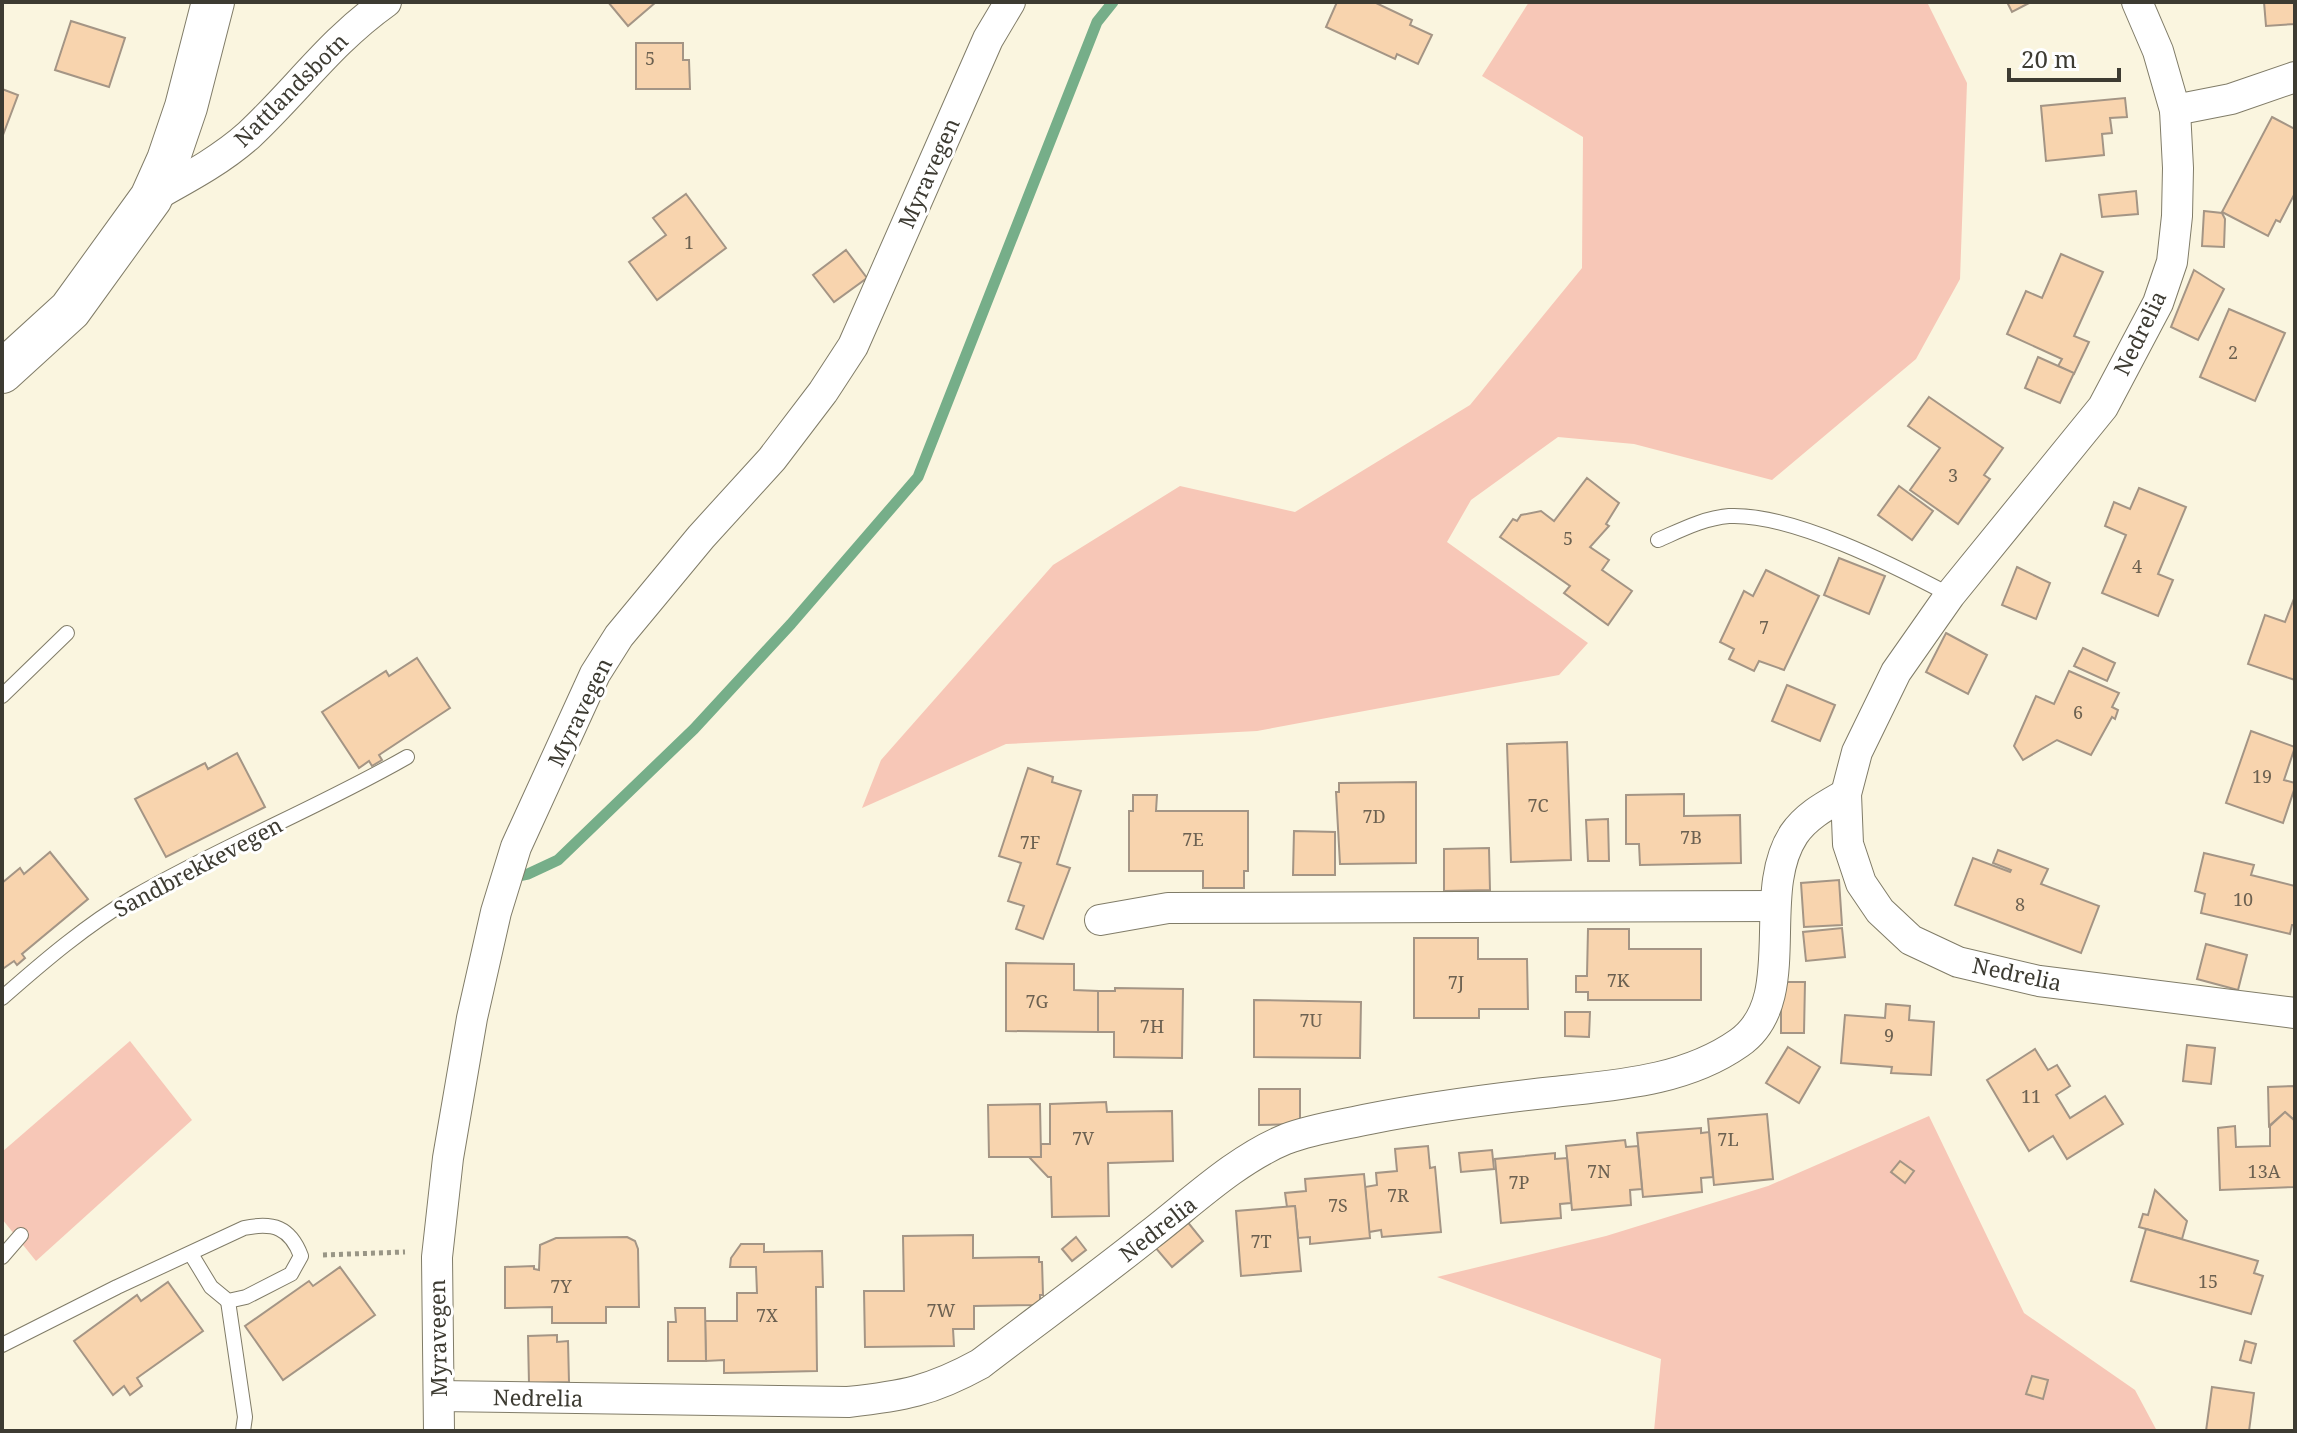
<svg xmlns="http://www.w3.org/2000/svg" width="2297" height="1433" viewBox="0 0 2297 1433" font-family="'Noto Serif',serif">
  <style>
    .green { fill: #f7c7b7 }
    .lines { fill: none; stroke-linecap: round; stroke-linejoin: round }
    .stream { stroke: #76ae89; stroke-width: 11 }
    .building { fill: #f8d4ae; stroke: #a49585; stroke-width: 2 }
    .lane-casing { stroke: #807c68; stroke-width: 16 }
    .street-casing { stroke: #807c68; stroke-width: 32 }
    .secondary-casing { stroke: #807c68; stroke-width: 44 }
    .path { stroke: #999686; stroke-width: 5; stroke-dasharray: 4 4; stroke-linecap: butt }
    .lane { stroke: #fff; stroke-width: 14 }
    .street { stroke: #fff; stroke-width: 30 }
    .secondary { stroke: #fff; stroke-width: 42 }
    .labels { text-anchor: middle; stroke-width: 6; stroke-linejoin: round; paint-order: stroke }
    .number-label { font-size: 18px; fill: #6c6151 }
    .street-label { font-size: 22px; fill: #3d3b32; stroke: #fff }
  </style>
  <rect width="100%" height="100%" fill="#faf5df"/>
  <g class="green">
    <path d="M1529 2H1927L1967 83 1960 279 1916 359 1772 480 1634 444 1558 437 1471 500 1447 542 1588 643 1559 675 1257 731 1006 744 862 808 881 760 1053 565 1180 486 1295 512 1470 405 1582 268 1583 137 1482 76Z"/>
    <path d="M130 1041 192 1120 36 1261 2 1219V1152Z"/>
    <path d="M1929 1116 2024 1313 2135 1390 2157 1431H1654L1661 1359 1437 1277 1606 1236 1768 1186Z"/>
  </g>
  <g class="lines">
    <path class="stream" d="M518 876 528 874 558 860 694 729 791 624 918 477 1097 22 1113 2"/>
  </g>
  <g class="building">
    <path d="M608 2H656L628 26Z"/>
    <path d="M1337 2H1374L1412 20 1410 25 1432 35 1418 64 1397 54 1395 59 1326 27Z"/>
    <path d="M2007 2H2031L2012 12Z"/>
    <path d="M2264 2H2295V24L2266 26Z"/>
    <path d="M71 21 125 38 109 87 55 70Z"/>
    <path d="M636 43H683V60H689L690 89H636Z"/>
    <path d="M2 89 18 95 3 135 2 134Z"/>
    <path d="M2125 98 2127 117 2110 118 2112 133 2102 134 2104 155 2046 161 2041 106Z"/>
    <path d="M2272 117 2295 129V193L2280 222 2276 220 2268 236 2222 212Z"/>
    <path d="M2136 191 2138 214 2102 217 2099 195Z"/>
    <path d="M686 194 726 248 657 300 629 262 666 235 653 218Z"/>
    <path d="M2204 211 2222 213 2225 219 2224 247 2202 246Z"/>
    <path d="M846 250 867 278 834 302 813 275Z"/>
    <path d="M2061 254 2103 272 2074 336 2089 342 2074 374 2058 366 2062 359 2007 334 2026 291 2042 298Z"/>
    <path d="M2194 270 2224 289 2198 340 2171 327Z"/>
    <path d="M2229 309 2285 333 2255 401 2200 377Z"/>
    <path d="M2038 357 2074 373 2060 403 2025 388Z"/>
    <path d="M1929 397 2003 448 1984 475 1990 479 1958 524 1910 490 1940 448 1908 426Z"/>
    <path d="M1587 478 1619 503 1606 524 1609 526 1590 547 1609 560 1602 570 1632 591 1608 625 1564 593 1570 586 1500 537 1513 519 1517 521 1521 515 1541 511 1554 521Z"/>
    <path d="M1899 486 1933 511 1912 540 1878 515Z"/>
    <path d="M2139 488 2186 507 2158 574 2173 580 2158 616 2102 593 2126 535 2105 526 2114 502 2130 509Z"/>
    <path d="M1839 558 1885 576 1869 614 1824 595Z"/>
    <path d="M2017 567 2050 583 2036 619 2002 605Z"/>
    <path d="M1766 570 1819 596 1784 670 1759 661 1754 671 1729 659 1734 649 1720 642 1744 591 1753 596Z"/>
    <path d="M2295 596V680L2248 664 2265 615 2285 622Z"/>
    <path d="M1946 633 1987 655 1968 694 1926 672Z"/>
    <path d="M2083 648 2115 663 2107 681 2074 666Z"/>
    <path d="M417 658 450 708 379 755 382 760 372 766 369 761 359 768 322 712 386 671 389 676Z"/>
    <path d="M2069 671 2119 693 2112 707 2118 710 2115 719 2112 717 2091 755 2057 740 2023 760 2014 746 2036 696 2054 704Z"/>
    <path d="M1787 685 1835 705 1820 741 1772 721Z"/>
    <path d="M2251 731 2295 747 2284 780 2295 783V787L2283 823 2226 803Z"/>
    <path d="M1567 742 1571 860 1511 862 1507 744Z"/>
    <path d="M237 753 265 807 166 857 135 799 205 763 208 769Z"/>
    <path d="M1028 768 1053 777 1052 782 1081 791 1057 864 1070 868 1043 939 1016 929 1024 906 1008 901 1021 863 999 856Z"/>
    <path d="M1416 782V863L1340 864 1336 792H1339V783Z"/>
    <path d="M1684 794V816L1740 815 1741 863 1640 865 1639 844H1626V795Z"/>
    <path d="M1133 795H1157L1156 811H1248V871H1244V888H1203V871H1129V811H1133Z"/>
    <path d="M1608 819 1609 861H1588L1586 820Z"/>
    <path d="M1294 831 1335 832V875H1293Z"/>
    <path d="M1489 848 1490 890 1444 891V849Z"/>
    <path d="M1998 850 2048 869 2041 884 2099 906 2081 953 1955 905 1973 858 2010 872 2011 870 1993 863Z"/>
    <path d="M50 852 88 899 22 954 25 958 17 965 14 961 4 968 2 966V883L20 868 24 874Z"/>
    <path d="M2204 853 2254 865 2251 875 2295 886V925H2292L2290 934 2201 913 2205 894 2195 891Z"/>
    <path d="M1839 880 1842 925 1804 927 1801 883Z"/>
    <path d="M1842 928 1845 957 1806 961 1803 932Z"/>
    <path d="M1588 929H1629V949H1701V1000H1588V992H1576V976H1587Z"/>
    <path d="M1414 938H1478V959H1527L1528 1009H1479V1018H1414Z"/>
    <path d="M2206 944 2247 955 2238 990 2197 979Z"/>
    <path d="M1006 963 1074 964V990L1098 991V1032L1006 1031Z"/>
    <path d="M1781 982H1805L1804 1033H1781Z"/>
    <path d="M1115 988 1183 989 1182 1058 1114 1057V1032H1098V991H1115Z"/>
    <path d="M1254 1000 1361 1002 1360 1058 1254 1057Z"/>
    <path d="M1886 1004 1910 1006 1909 1020 1934 1022 1931 1075 1891 1073 1892 1067 1841 1063 1845 1015 1885 1018Z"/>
    <path d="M1565 1012H1590L1589 1037 1565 1036Z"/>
    <path d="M2187 1045 2215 1048 2211 1084 2183 1081Z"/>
    <path d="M1788 1047 1820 1067 1799 1103 1766 1083Z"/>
    <path d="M2035 1049 2048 1070 2057 1065 2070 1086 2056 1095 2070 1118 2105 1096 2123 1124 2067 1159 2053 1136 2029 1151 1987 1080Z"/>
    <path d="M2295 1086V1121L2285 1112 2269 1126 2268 1087Z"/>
    <path d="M1259 1089H1300V1124L1259 1125Z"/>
    <path d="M1106 1102 1107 1112 1172 1111 1173 1161 1108 1163 1109 1216 1052 1217 1051 1177H1048L1029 1157H1041V1144H1050V1104Z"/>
    <path d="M1040 1104 1041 1157H989L988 1105Z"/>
    <path d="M2285 1112 2295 1121V1187L2220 1190 2218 1128 2235 1126 2236 1147 2270 1146V1126Z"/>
    <path d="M1767 1114 1773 1179 1714 1185 1708 1119Z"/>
    <path d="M1701 1128V1133L1709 1132 1713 1177 1701 1178 1702 1192 1643 1197 1637 1133Z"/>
    <path d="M1625 1140 1626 1147 1638 1146 1642 1189 1630 1190 1631 1205 1572 1210 1566 1146Z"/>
    <path d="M1428 1146 1430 1168 1435 1167 1441 1232 1382 1237 1381 1230 1369 1232 1365 1187 1377 1185 1376 1173 1397 1171 1395 1149Z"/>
    <path d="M1492 1150 1494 1169 1461 1172 1459 1153Z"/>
    <path d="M1555 1153V1159L1567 1158 1571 1203 1560 1204 1561 1218 1501 1223 1495 1159Z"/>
    <path d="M1900 1161 1914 1171 1905 1183 1891 1172Z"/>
    <path d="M1364 1174 1370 1238 1310 1244V1237L1298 1238 1295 1206 1287 1207 1285 1193 1306 1191 1305 1179Z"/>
    <path d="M2155 1190 2187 1221 2182 1239 2139 1227 2143 1214 2148 1215Z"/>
    <path d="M1295 1206 1301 1271 1241 1276 1236 1211Z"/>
    <path d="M1186 1220 1203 1241 1172 1267 1154 1246Z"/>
    <path d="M2146 1229 2258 1261 2254 1273 2263 1276 2251 1314 2131 1281Z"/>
    <path d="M973 1235V1258L1039 1257V1262H1042L1043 1295H1040V1305L974 1306V1329H953L954 1346 865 1347 864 1291H904L903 1236Z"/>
    <path d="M627 1237 635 1241 638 1249 639 1307H606V1323H552V1307L505 1308V1267L534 1266V1269L539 1270 540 1245 556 1238Z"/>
    <path d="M1076 1237 1086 1250 1072 1261 1062 1249Z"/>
    <path d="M741 1244H764V1252L822 1251 823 1287H816L817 1371 724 1373V1360L706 1361 705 1321H737V1293H757L756 1267H730L731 1258Z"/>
    <path d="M340 1267 375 1315 283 1380 245 1326 309 1281 313 1286Z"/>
    <path d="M168 1282 203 1331 137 1378 142 1386 130 1395 124 1386 113 1395 74 1341 137 1295 141 1301Z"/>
    <path d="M675 1308H705L706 1361H668V1322H676Z"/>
    <path d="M557 1335V1342L568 1341 569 1382 529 1383 528 1336Z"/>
    <path d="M2245 1341 2256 1344 2251 1363 2240 1360Z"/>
    <path d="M2032 1376 2048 1380 2043 1399 2026 1394Z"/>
    <path d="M2212 1387 2254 1393 2249 1431H2206Z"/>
  </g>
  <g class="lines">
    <g class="lane-casing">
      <g id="lane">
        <path d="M1658 540C1681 530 1704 518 1729 516 1791 513 1895 566 1950 595"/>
        <path d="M2 696 67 633"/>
        <path d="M2 998C43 962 86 925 134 897 222 846 318 808 407 757"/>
        <path d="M2 1257 21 1235"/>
        <path d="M228 1301 245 1417 243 1431"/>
        <path d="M2 1345 117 1287 244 1228C273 1222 290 1227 301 1256L291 1274 246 1297 228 1301 211 1287 191 1254"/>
      </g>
    </g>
    <g class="street-casing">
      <g id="street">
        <path d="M2137 2 2158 51 2175 110 2178 168 2177 216 2172 262 2158 303 2103 407 1950 595 1896 672 1857 752 1846 794 1848 844 1861 883 1880 911 1911 940 1958 962 2039 981 2295 1013"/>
        <path d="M2175 110 2231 99 2295 77"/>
        <path d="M151 198C185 179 220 161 249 135 298 89 330 42 386 2"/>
        <path d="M1100 920 1168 908 1774 906"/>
        <path d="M439 1396 848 1402C903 1396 931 1391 980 1364 1036 1321 1093 1280 1148 1236 1191 1203 1235 1160 1286 1139 1312 1129 1341 1125 1369 1119 1430 1107 1491 1099 1554 1092 1617 1085 1685 1081 1739 1043 1801 1000 1754 894 1794 834 1807 815 1827 805 1846 794"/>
        <path d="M439 1431 437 1257 448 1158 472 1018 496 912 516 847 595 674 619 636 701 537 772 459 823 392 853 346 988 39 1010 2"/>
      </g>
    </g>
    <g class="secondary-casing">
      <path id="secondary" d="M2 372 70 310 151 198 168 160 186 107 213 2"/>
    </g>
    <path class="path" d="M323 1255 405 1252"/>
    <use href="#lane" class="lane"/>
    <use href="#street" class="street"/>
    <use href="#secondary" class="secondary"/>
  </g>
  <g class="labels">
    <g class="number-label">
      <text x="650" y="65">5</text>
      <text x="689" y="249">1</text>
      <text x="2233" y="359">2</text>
      <text x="1953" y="482">3</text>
      <text x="1568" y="545">5</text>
      <text x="2137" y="573">4</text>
      <text x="1764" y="634">7</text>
      <text x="2078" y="719">6</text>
      <text x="2262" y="783">19</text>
      <text x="1538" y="812">7C</text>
      <text x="1374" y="823">7D</text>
      <text x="1691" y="844">7B</text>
      <text x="1193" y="846">7E</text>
      <text x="1030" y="849">7F</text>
      <text x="2243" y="906">10</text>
      <text x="2020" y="911">8</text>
      <text x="1618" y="987">7K</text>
      <text x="1456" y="989">7J</text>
      <text x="1037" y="1008">7G</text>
      <text x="1311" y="1027">7U</text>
      <text x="1152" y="1033">7H</text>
      <text x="1889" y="1042">9</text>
      <text x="2031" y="1103">11</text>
      <text x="1083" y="1145">7V</text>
      <text x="1728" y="1146">7L</text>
      <text x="1599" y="1178">7N</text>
      <text x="2264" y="1178">13A</text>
      <text x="1519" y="1189">7P</text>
      <text x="1398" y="1202">7R</text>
      <text x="1338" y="1212">7S</text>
      <text x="1261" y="1248">7T</text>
      <text x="2208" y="1288">15</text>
      <text x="561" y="1293">7Y</text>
      <text x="941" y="1317">7W</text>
      <text x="767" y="1322">7X</text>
    </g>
    <g class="street-label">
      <text transform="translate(291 90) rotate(-45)" y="8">Nattlandsbotn</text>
      <text transform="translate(929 173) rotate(-66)" y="8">Myravegen</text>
      <text transform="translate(2140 333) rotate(-64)" y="8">Nedrelia</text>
      <text transform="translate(580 712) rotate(-64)" y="8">Myravegen</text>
      <text transform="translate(198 867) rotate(-28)" y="8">Sandbrekkevegen</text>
      <text transform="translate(2017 974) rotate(12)" y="8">Nedrelia</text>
      <text transform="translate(1158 1229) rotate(-38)" y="8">Nedrelia</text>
      <text transform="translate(438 1338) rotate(-91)" y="8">Myravegen</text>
      <text transform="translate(538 1398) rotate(1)" y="8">Nedrelia</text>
    </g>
  </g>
  <rect width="2297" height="1433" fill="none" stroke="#3d3b32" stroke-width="8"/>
  <path d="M2009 68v12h110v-12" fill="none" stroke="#3d3b32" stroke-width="4"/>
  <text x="2021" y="68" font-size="24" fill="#3d3b32" stroke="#ffffff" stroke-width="6" paint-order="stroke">20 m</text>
</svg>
